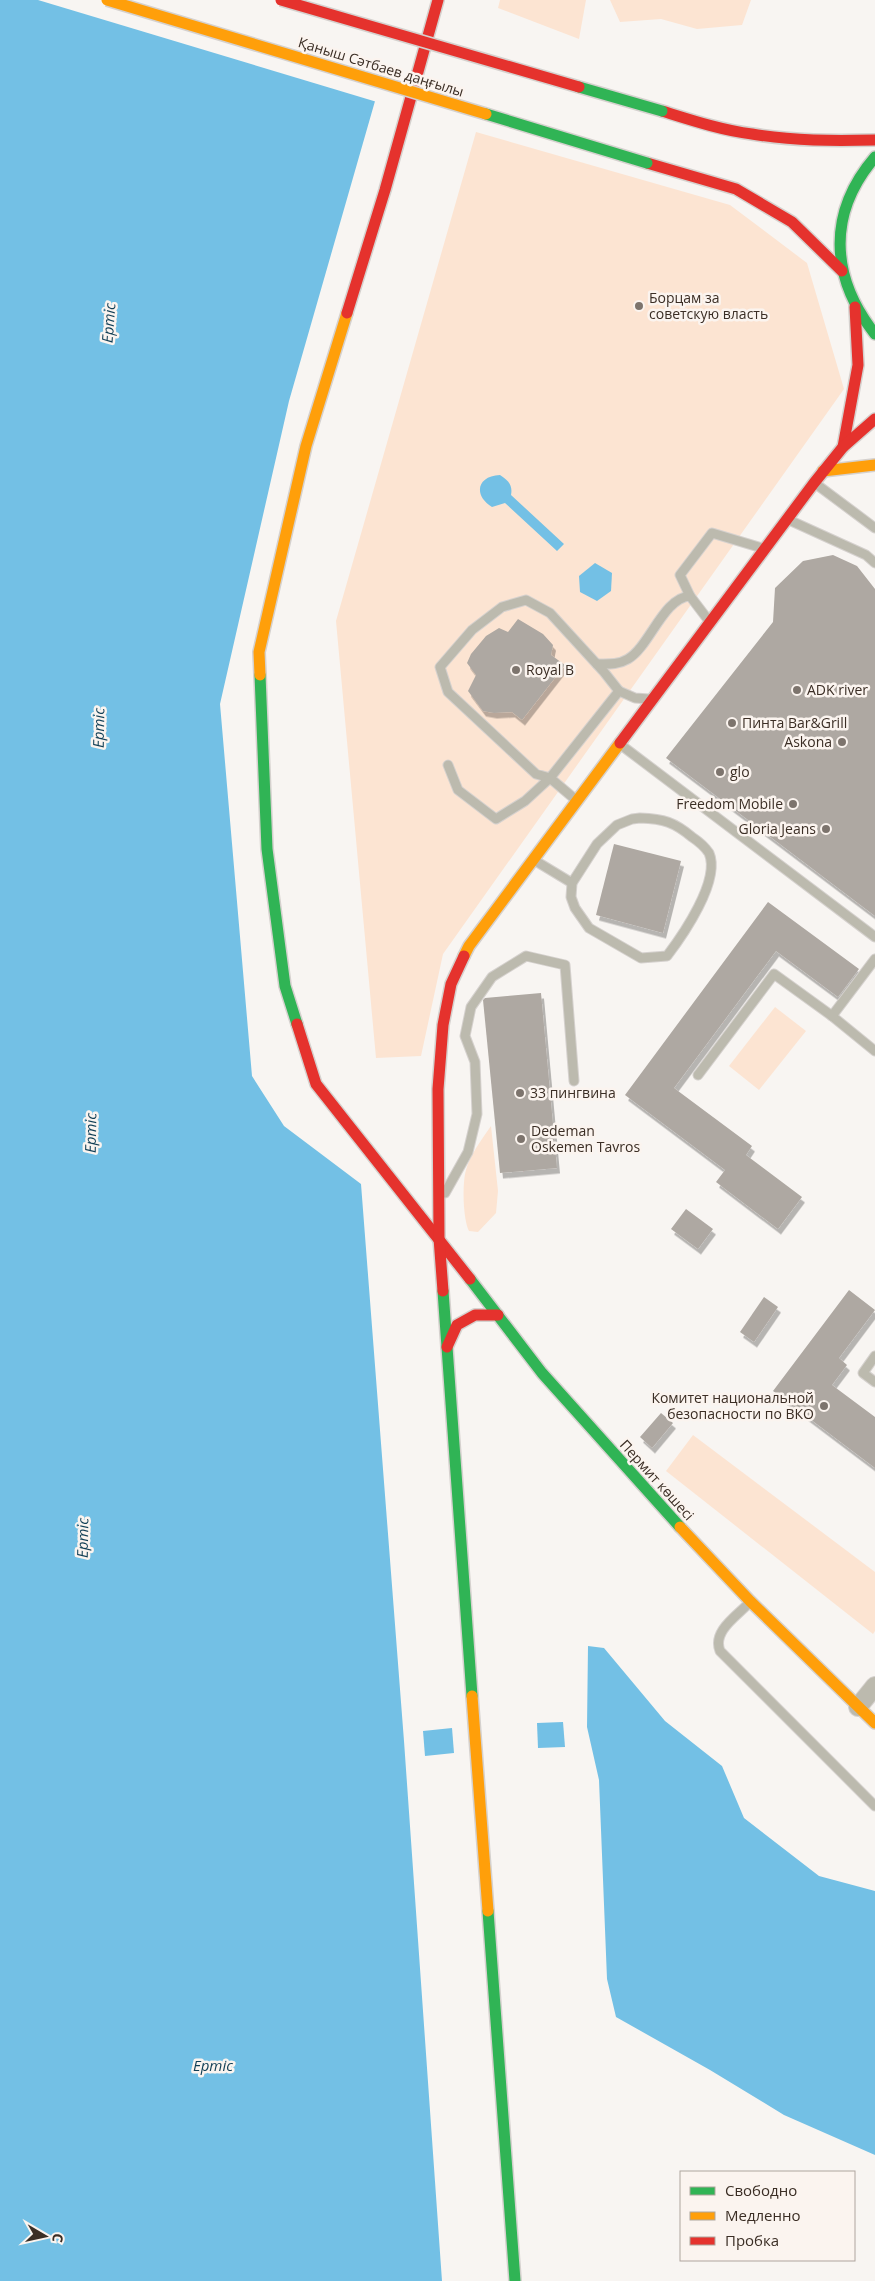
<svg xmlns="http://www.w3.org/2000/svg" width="875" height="2281" viewBox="0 0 875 2281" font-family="'Open Sans',sans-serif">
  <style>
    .green { fill: #fce4d2 }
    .water { fill: #73c0e5 }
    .pier { fill: #f8f5f2 }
    .building { fill: #aea8a2; filter: url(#shadow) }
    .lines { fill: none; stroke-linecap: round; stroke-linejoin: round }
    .lane-casing { stroke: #d5d1ce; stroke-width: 11 }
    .street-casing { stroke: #d5d1ce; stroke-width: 20 }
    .fast-casing { stroke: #d5d1ce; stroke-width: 14 }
    .slow-casing { stroke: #d5d1ce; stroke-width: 14 }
    .jam-casing { stroke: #d5d1ce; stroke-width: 14 }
    .lane { stroke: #bcbaae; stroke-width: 9 }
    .street { stroke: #bcbaae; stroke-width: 18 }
    .fast { stroke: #30b455; stroke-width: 11 }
    .slow { stroke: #ff9f0a; stroke-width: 11 }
    .jam { stroke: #e5322d; stroke-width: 11 }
    .fast-bridge-casing { stroke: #d5d1ce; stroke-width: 14; stroke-linecap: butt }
    .slow-bridge-casing { stroke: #d5d1ce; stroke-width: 14; stroke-linecap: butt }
    .jam-bridge-casing { stroke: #d5d1ce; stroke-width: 14; stroke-linecap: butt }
    .fast-bridge { stroke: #30b455; stroke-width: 11 }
    .slow-bridge { stroke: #ff9f0a; stroke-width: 11 }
    .jam-bridge { stroke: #e5322d; stroke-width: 11 }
    .poi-dot { fill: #7d746d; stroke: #fbf4ef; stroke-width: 2 }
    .labels { text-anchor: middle; stroke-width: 5; stroke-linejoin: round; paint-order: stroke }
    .street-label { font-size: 14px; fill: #3b2e25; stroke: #fbf4ef }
    .poi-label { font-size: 14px; fill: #3b2e25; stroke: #fbf4ef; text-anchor: start }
    .water-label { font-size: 15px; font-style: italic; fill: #103e55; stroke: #fbf4ef }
  </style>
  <defs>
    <filter id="shadow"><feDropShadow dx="3" dy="5.5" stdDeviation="0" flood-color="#0004"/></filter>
  </defs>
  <rect width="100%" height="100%" fill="#f8f5f2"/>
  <g class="green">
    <path d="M500 0H586L579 39 498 8Z"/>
    <path d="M610 0H751L742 25 697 29 661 19 620 22Z"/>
    <path d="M476 132 730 205 807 263 844 389 443 954 421 1056 376 1058 336 621Z"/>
    <path d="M775 1007 806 1031 759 1090 729 1066Z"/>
    <path d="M491 1126 498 1191 496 1213 478 1232 469 1231C463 1219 462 1183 466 1170 470 1155 482 1139 491 1126Z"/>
    <path d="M693 1435 875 1572V1631L873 1634 666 1471Z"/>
  </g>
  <g class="water">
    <path d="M0 0H404L289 401 220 704 252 1076 284 1126 361 1184 404 1741 442 2281H0Z"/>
    <path d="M500 475C508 480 513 485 511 495L564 544 557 551 505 503 492 507C473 495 477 476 500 475Z"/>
    <path d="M595 563 612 573 611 591 597 601 580 592 579 576Z"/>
    <path d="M588 1646 604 1648 665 1721 722 1766 744 1818 819 1876 875 1891V2155L784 2115 710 2070 616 2017 607 1979 599 1780 587 1727Z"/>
    <path d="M563 1722 565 1747 538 1748 537 1723Z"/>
    <path d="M452 1728 454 1753 425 1756 423 1731Z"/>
  </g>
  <path class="pier" d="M38 0H406L377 102Z"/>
  <g class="building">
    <path d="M833 555 857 566 875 589V916L666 758 773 622 775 588 803 561Z"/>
    <path d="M518 619 543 634 553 645 551 655 565 665 522 720 512 712 494 713 483 711 468 691 476 675 467 663 471 654 486 636 499 628 508 632Z"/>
    <path d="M614 844 681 861 663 933 596 915Z"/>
    <path d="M768 902 859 969 838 997 776 951 674 1088 752 1146 746 1155 802 1197 778 1229 716 1182 725 1170 625 1095Z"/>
    <path d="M541 993 557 1168 500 1173 483 1000 485 998Z"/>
    <path d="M686 1209 713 1229 698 1249 671 1229Z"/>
    <path d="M849 1290 875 1310 839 1358 847 1365 832 1385 875 1417V1468L773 1391Z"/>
    <path d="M764 1297 778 1307 754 1342 740 1332Z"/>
    <path d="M661 1413 673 1423 652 1448 640 1437Z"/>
  </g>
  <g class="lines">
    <g class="lane-casing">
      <g id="lane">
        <path d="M816 484 875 528"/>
        <path d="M789 520 866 555 875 563"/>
        <path d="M526 600 550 613 604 672 619 691 550 778 536 774 448 692 440 667 472 630 502 607Z"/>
        <path d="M709 621 690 596 680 575 712 533 762 548"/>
        <path d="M597 664C608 664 618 665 628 659 650 646 663 598 690 596"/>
        <path d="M619 691 635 698 649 699"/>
        <path d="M621 745 875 937"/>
        <path d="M448 765 458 790 496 819 525 801 550 778 576 800"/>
        <path d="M640 818C664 819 674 822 692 837 698 841 705 847 709 853 721 880 683 935 667 956L641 958 589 928 575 908 571 897 572 883 597 844 617 825 632 819Z"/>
        <path d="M534 860 572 883"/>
        <path d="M832 1016 875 1051"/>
        <path d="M698 1075 774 974 832 1016 875 959"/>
        <path d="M445 1193 468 1152 477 1114 475 1062 465 1036 471 1007 492 977 526 956 565 965 574 1081"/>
        <path d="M875 1356 863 1373 875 1382"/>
        <path d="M749 1603C737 1616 712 1631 720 1651L875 1806"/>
      </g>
    </g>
    <g class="street-casing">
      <path id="street" d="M858 1707 875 1686"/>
    </g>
    <g class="fast-casing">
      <g id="fast">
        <path d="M875 157C827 213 830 277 875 334"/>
        <path d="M260 675 267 849 285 986 297 1024"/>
        <path d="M470 1279 542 1373 680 1527"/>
        <path d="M443 1291 472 1696"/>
        <path d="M488 1911 515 2281"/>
      </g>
    </g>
    <g class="slow-casing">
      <g id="slow">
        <path d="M823 471 875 465"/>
        <path d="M260 675 259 652 306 446 347 313"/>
        <path d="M464 956 469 946 620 743"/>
        <path d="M680 1527 750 1601 875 1723"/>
        <path d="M472 1696 488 1911"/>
      </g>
    </g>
    <g class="jam-casing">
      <g id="jam">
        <path d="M662 111C691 120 721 130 752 134 793 141 834 141 875 140"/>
        <path d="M647 163 736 189 792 222 842 271"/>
        <path d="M347 313 385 190 438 0"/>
        <path d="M843 447 858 365 855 307"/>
        <path d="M620 743 814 483 843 447 875 419"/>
        <path d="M297 1024 316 1084 470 1279"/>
        <path d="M443 1291 439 1238 438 1089 443 1025 451 984 464 956"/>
        <path d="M447 1347 457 1325 475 1315H498"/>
      </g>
    </g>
    <use href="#lane" class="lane"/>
    <use href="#street" class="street"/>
    <use href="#fast" class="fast"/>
    <use href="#slow" class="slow"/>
    <use href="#jam" class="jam"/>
    <g class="fast-bridge-casing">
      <g id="fast-bridge">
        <path d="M579 87 662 111"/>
        <path d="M486 114 647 163"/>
      </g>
    </g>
    <g class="slow-bridge-casing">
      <path id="slow-bridge" d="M107 0 486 114"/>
    </g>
    <g class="jam-bridge-casing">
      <path id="jam-bridge" d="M281 0 579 87"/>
    </g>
    <use href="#fast-bridge" class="fast-bridge"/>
    <use href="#slow-bridge" class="slow-bridge"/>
    <use href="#jam-bridge" class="jam-bridge"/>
  </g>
  <g class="poi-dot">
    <circle cx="639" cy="306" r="5"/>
    <circle cx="516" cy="670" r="5"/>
    <circle cx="797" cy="690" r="5"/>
    <circle cx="732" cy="723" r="5"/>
    <circle cx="842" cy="742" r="5"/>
    <circle cx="720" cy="772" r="5"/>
    <circle cx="793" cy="804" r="5"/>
    <circle cx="826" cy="829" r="5"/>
    <circle cx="520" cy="1093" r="5"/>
    <circle cx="521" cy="1139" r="5"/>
    <circle cx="824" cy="1406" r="5"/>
  </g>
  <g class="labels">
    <g class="street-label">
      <text transform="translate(381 67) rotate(17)" y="5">Қаныш Сәтбаев даңғылы</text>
      <text transform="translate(657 1480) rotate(48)" y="5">Пермит көшесі</text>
    </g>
    <g class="poi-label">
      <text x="649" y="303">Борцам за<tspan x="649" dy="16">советскую власть</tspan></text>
      <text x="526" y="675">Royal B</text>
      <text x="807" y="695">ADK river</text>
      <text x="742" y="728">Пинта Bar&amp;Grill</text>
      <text x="832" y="747" text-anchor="end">Askona</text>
      <text x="730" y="777">glo</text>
      <text x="783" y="809" text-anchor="end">Freedom Mobile</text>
      <text x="816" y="834" text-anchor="end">Gloria Jeans</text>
      <text x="530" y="1098">33 пингвина</text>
      <text x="531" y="1136">Dedeman<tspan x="531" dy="16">Oskemen Tavros</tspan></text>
      <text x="814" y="1403" text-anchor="end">Комитет национальной<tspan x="814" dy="16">безопасности по ВКО</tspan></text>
    </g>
    <g class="water-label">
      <text transform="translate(109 323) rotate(-86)" y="5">Ертіс</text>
      <text transform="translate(99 728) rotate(-89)" y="5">Ертіс</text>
      <text transform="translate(91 1133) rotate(-89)" y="5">Ертіс</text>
      <text transform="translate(83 1538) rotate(-89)" y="5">Ертіс</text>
      <text x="213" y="2071">Ертіс</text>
    </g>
  </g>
  <rect x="680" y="2171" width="175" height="90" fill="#fbf4ef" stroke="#aea59e"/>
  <rect x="690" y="2187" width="25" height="8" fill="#30b455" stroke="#aea59e"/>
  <text x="725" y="2196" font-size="15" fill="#3b2e25">Свободно</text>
  <rect x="690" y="2212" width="25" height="8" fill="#ff9f0a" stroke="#aea59e"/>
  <text x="725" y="2221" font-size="15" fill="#3b2e25">Медленно</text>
  <rect x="690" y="2237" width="25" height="8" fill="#e5322d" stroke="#aea59e"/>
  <text x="725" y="2246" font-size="15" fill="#3b2e25">Пробка</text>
  <g transform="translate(45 2236) rotate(99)" stroke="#fbf4ef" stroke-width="4" paint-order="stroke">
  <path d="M0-4L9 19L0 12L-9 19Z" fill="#3b2e25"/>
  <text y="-8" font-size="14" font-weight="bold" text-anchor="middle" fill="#3b2e25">С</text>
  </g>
</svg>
